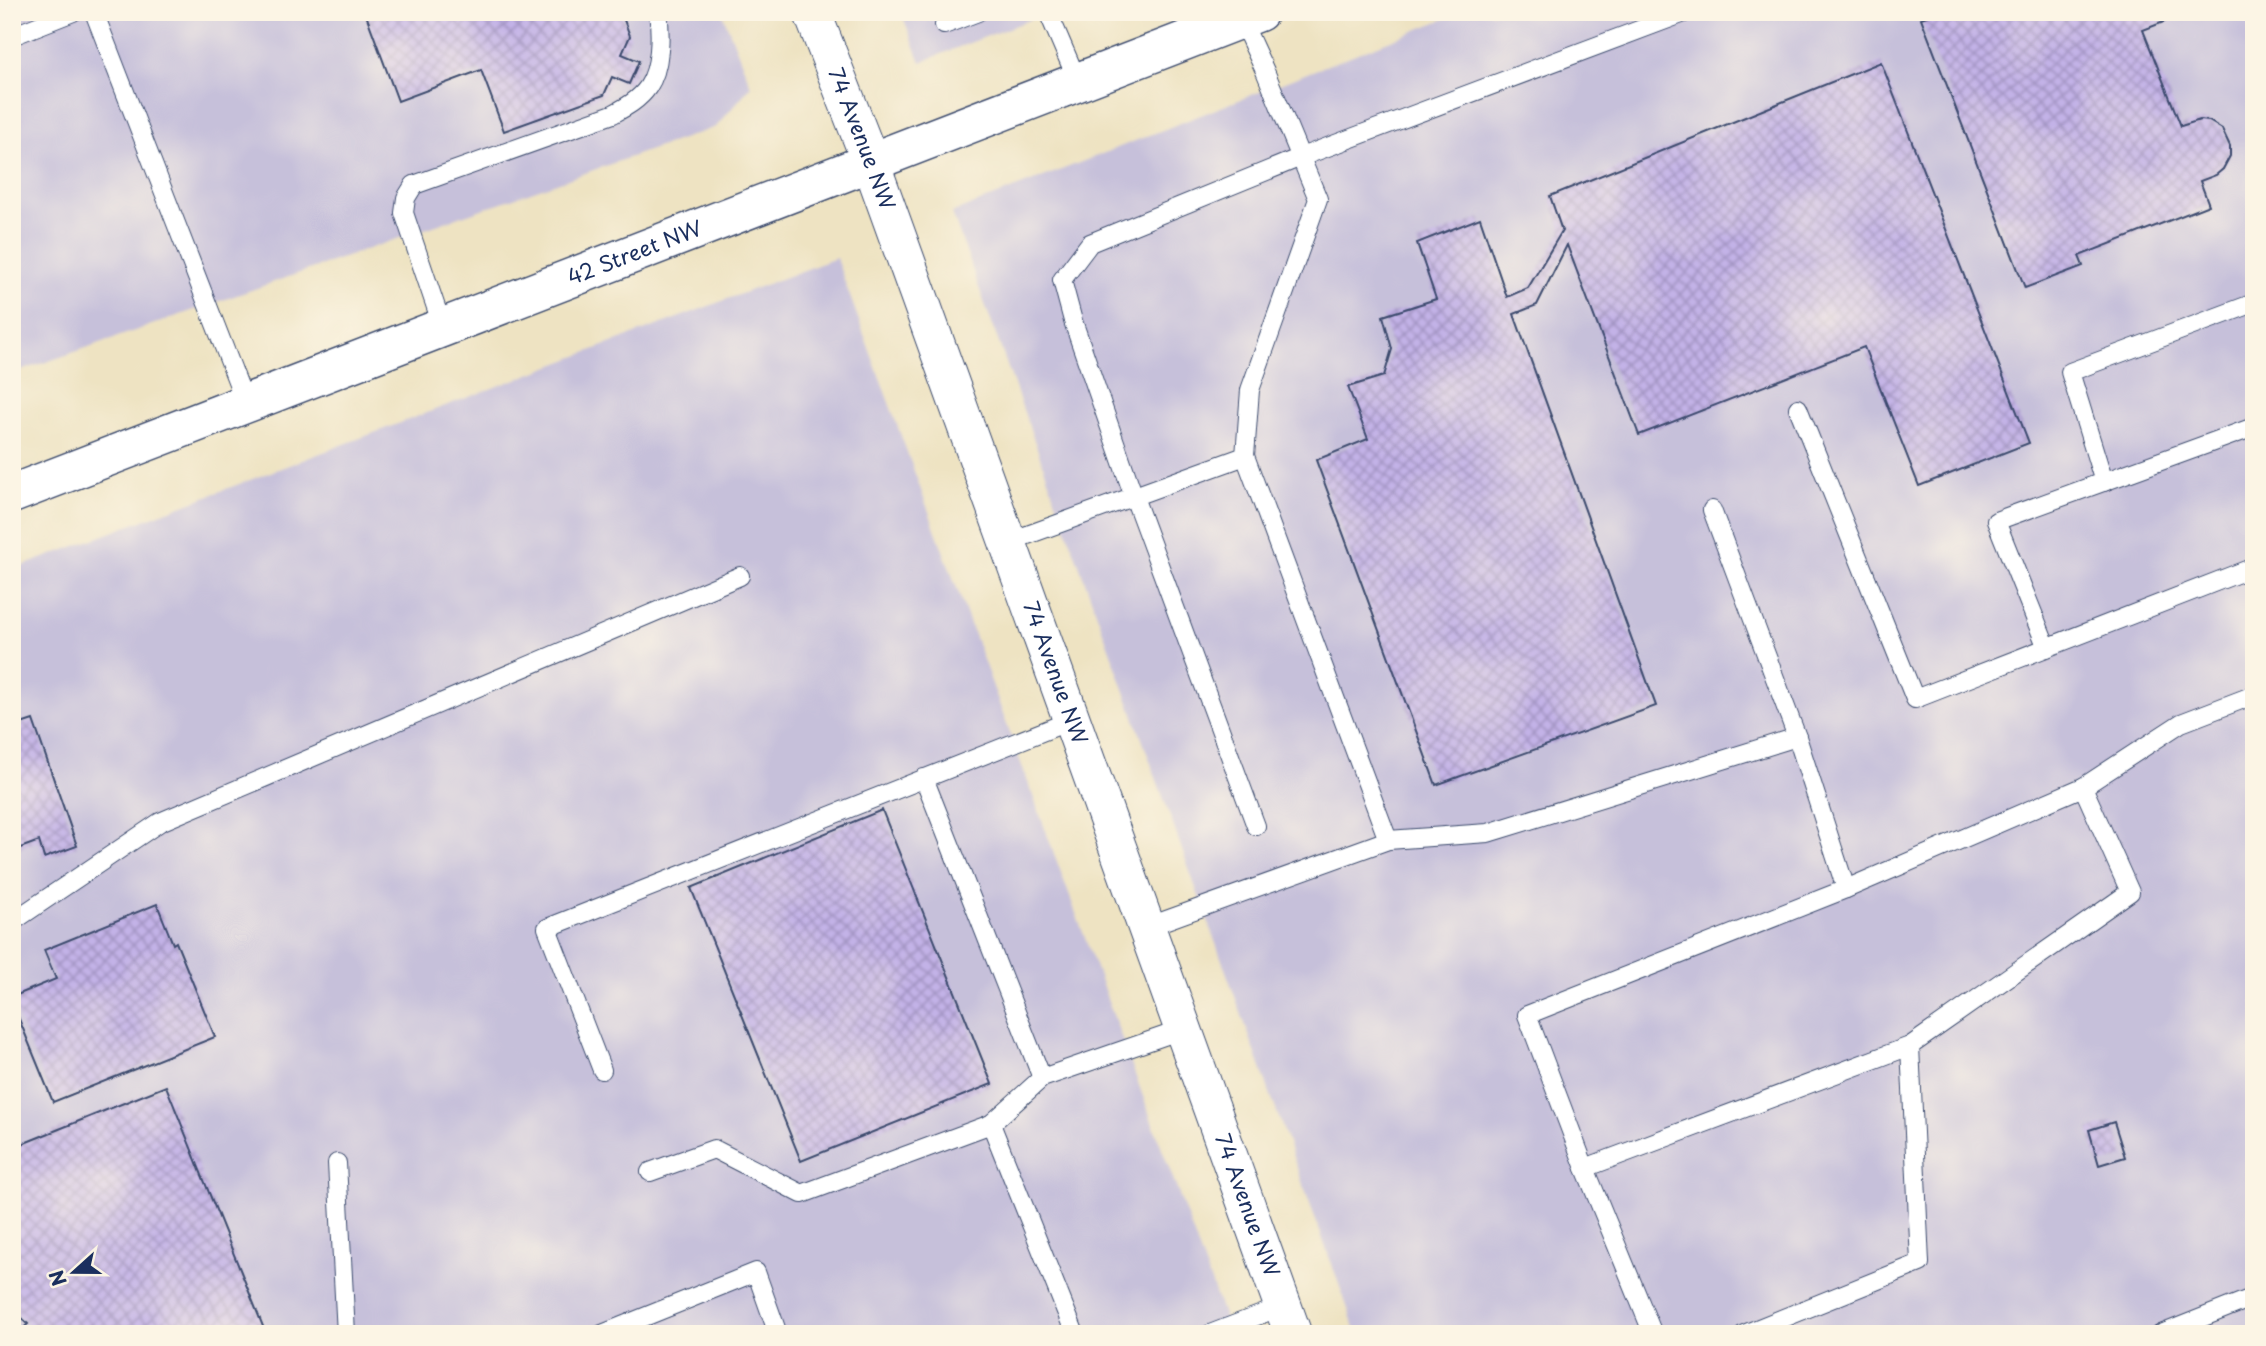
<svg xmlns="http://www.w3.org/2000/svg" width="2266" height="1346" viewBox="0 0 2266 1346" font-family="'Playpen Sans',sans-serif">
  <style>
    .industrial { fill: #c6c0da }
    .building { fill: url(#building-cross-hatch) }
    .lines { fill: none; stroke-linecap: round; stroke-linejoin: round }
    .service-casing { stroke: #3b4a6d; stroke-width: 20 }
    .minor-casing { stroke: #3b4a6d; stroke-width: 39 }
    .tertiary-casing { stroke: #3b4a6d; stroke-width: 41 }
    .service { stroke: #fff; stroke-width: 18 }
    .minor { stroke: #fff; stroke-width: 37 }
    .tertiary { stroke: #fff; stroke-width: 38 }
    .labels { text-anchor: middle; stroke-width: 5; stroke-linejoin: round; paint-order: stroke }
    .street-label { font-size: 21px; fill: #1b2f5e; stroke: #fcf5e5 }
  </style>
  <defs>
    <pattern id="building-cross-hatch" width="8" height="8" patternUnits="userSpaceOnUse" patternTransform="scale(1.75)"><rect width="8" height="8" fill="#c3b2e7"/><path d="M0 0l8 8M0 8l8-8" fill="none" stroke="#9e91be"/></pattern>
  </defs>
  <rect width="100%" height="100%" fill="#fcf5e5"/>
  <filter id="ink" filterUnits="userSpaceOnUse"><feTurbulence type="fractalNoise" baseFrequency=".0143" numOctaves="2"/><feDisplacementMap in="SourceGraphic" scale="14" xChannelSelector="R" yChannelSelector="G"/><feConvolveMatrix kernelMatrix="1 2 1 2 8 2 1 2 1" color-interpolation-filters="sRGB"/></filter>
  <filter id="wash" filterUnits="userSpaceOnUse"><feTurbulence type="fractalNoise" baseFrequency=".00686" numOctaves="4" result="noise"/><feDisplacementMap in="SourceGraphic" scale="28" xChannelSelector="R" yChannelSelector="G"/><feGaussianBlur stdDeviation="1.57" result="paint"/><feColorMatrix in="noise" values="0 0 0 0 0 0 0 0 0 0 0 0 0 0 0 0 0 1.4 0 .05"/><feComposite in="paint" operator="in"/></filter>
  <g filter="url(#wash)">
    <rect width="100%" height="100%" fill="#eee3c2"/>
    <g class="industrial">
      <path d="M12 12H722L751 86 716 127 12 374Z"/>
      <path d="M901 12H1049L921 62Z"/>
      <path d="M1462 12H2254V1334H1357L952 213Z"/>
      <path d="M836 258 1230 1334H12V570Z"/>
    </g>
    <g id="blocks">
      <g class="building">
        <path d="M365 12H621L630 36 622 54 639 61 629 84 612 77 604 95 504 131 481 70 398 101Z"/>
        <path d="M1937 12H1985L1986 16 1996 12H2166L2169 20 2143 30 2181 126 2200 120 2209 121 2222 129 2230 146V156L2223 169 2216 175 2200 181 2209 205 2079 256 2083 266 2025 288 1921 18Z"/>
        <path d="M1881 62 2029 443 1919 486 1864 347 1639 435 1567 245 1537 305 1514 314 1656 706 1436 785 1316 460 1368 439 1348 387 1384 376 1392 349 1383 316 1436 299 1417 243 1480 218 1507 297 1528 288 1562 231 1550 196Z"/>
        <path d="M33 720 77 846 44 858 39 841 12 851V727Z"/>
        <path d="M882 810 992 1084 801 1161 691 888Z"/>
        <path d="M157 904 173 944 176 942 215 1037 53 1102 12 1002V997L56 979 44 950Z"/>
        <path d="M166 1086 266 1334H17L28 1324 12 1308V1148Z"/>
        <path d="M2114 1122 2125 1157 2099 1165 2089 1130Z"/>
      </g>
    </g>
  </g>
  <g filter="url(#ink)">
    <use href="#blocks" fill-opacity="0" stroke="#3b4a6d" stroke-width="2"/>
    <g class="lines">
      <g class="service-casing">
        <g id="service">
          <path d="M94 12 246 404"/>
          <path d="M1048 12 1078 82"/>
          <path d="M944 25 978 12"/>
          <path d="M12 36 73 12"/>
          <path d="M443 328 404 213 406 198 414 185 613 114C626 107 639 100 648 87 661 68 661 34 658 12"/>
          <path d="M1798 408 1915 699 2254 567"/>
          <path d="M2104 482 2070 372 2254 303"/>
          <path d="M1712 510 1797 737"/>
          <path d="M1008 542 1245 456 1250 390 1318 199 1265 71 1241 19"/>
          <path d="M2047 648 1996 521 2254 427"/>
          <path d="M924 778 1042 1078"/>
          <path d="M2083 787 2181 723 2254 695"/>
          <path d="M1256 826 1134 497 1073 321 1062 280 1090 243 1301 157 1687 12"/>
          <path d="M1388 840 1488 833 1797 737 1846 889 1527 1015 1585 1168 1653 1334"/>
          <path d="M1846 889 2083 787 2130 892 1910 1046"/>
          <path d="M12 922 160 822 740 576"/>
          <path d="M1147 927 1388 840 1245 456"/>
          <path d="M602 1070 547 928 1072 720"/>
          <path d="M991 1124 1042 1078 1184 1029"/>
          <path d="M337 1163 346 1334"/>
          <path d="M1585 1168 1910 1046 1920 1263 1744 1334"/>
          <path d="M650 1172 714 1149 802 1194 991 1124 1075 1334"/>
          <path d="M602 1334 756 1272 778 1334"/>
          <path d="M1210 1334 1283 1306"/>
          <path d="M2161 1334 2254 1297"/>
        </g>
      </g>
      <g class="minor-casing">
        <g id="minor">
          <path id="s1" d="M812 12 871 163 1293 1334"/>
        </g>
      </g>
      <g class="tertiary-casing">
        <g id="tertiary">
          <path id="s2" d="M12 494 1259 12"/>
        </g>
      </g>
      <use href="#service" class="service"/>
      <use href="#minor" class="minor"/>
      <use href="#tertiary" class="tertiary"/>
    </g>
  </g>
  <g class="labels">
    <g class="street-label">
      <text dy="7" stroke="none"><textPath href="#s1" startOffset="136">74 Avenue NW</textPath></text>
      <text dy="7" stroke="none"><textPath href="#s2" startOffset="668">42 Street NW</textPath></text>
      <text dy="7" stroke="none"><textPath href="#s1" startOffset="704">74 Avenue NW</textPath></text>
      <text dy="7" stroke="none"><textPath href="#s1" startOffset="1270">74 Avenue NW</textPath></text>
    </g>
  </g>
  <rect width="2266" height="1346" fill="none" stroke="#fcf5e5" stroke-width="42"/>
  <g transform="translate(74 1272) rotate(249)" stroke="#fcf5e5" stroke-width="5" paint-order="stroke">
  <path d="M0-5L12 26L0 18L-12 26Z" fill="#1b2f5e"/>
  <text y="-10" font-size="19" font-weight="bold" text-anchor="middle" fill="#1b2f5e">N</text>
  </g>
</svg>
